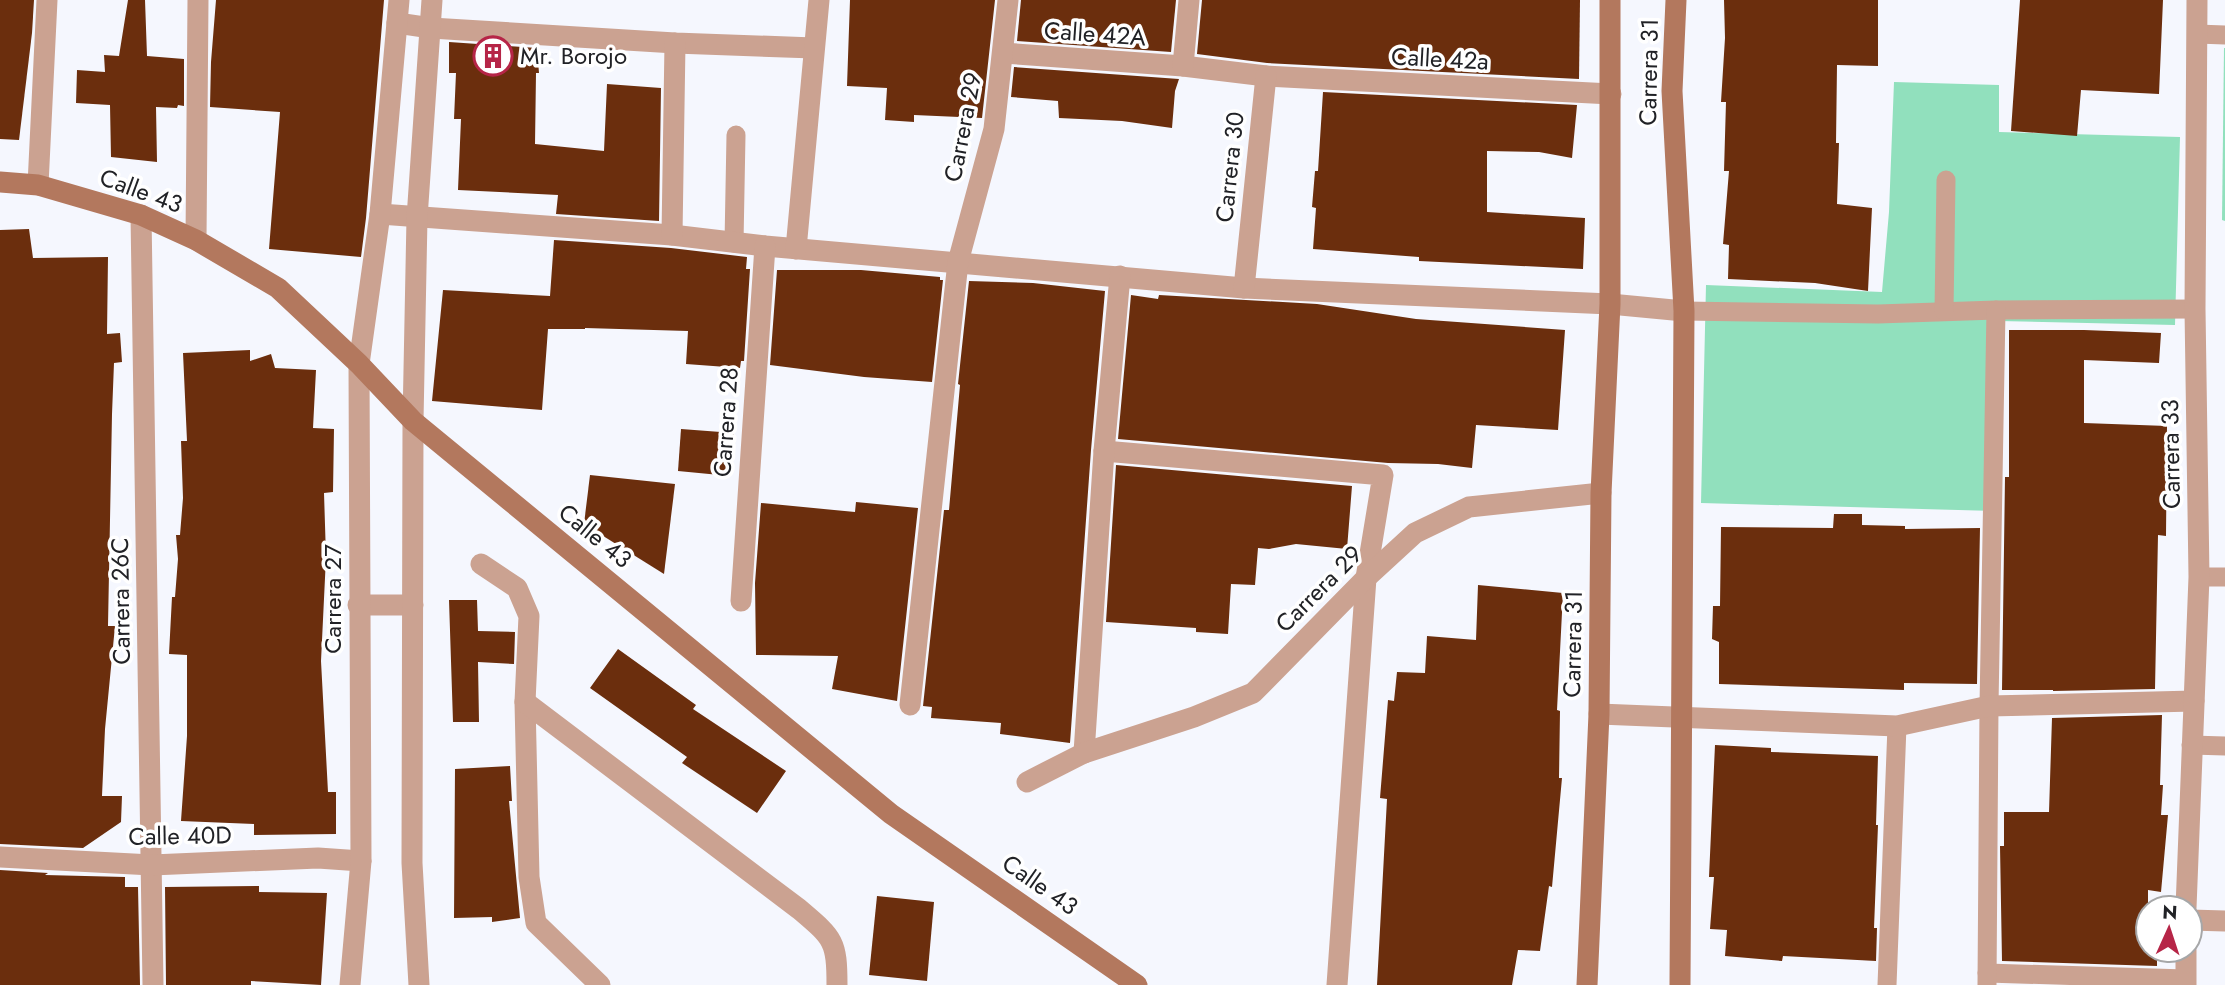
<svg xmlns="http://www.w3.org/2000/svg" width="2225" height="985" viewBox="0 0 2225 985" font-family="Jost,sans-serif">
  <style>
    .green { fill: #91e0bd }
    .building { fill: #6b2e0d }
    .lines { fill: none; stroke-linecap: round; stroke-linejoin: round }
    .lane { stroke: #cba291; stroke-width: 19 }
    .street { stroke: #cba291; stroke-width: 21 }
    .secondary { stroke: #b3785e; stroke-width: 21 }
    .labels { text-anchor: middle; stroke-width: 7; stroke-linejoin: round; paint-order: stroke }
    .street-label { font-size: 24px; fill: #212226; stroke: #fff }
    .poi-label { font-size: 24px; fill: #212226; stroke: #fff; text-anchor: start }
  </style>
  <rect width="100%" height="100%" fill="#f5f7fe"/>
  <g class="green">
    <path d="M2224 48H2225V221L2222 220Z"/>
    <path d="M1894 82 1999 85V132L2180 137 2175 325 1999 321 1995 511 1701 503 1706 285 1882 292 1889 212Z"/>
  </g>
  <g class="building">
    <path d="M0 0H34L32 33 19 140 0 139Z"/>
    <path d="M128 0H145L147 56 184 59V106L178 105 177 108 156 107 157 162 111 157 110 105 76 103 77 70 105 72 104 55 119 56Z"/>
    <path d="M216 0H384L366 218 361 257 269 249 280 112 210 107 211 62Z"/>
    <path d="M850 0H995L982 118 914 115V122L885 120 887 88 847 86Z"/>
    <path d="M1021 0H1176L1171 52 1017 41Z"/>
    <path d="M1202 0H1580L1579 79 1267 63 1197 54Z"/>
    <path d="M1724 0H1878V66L1837 65 1836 143H1839L1837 204 1872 208 1868 291 1815 283 1728 279 1729 245 1723 244 1729 171H1724L1726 102H1721L1725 38Z"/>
    <path d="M2020 0H2163L2159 94 2081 90 2077 136 2011 131Z"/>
    <path d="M449 42 537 48 539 73H536L535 144 604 151 607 84 661 88 659 221 556 214 558 195 458 190 461 119H454L456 73H449Z"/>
    <path d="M1014 67 1179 79 1175 91 1172 128 1122 121 1059 118 1058 101 1011 97Z"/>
    <path d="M1323 92 1577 105 1572 158 1539 152 1487 151V212L1585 218 1583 269 1419 261V257L1313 249 1316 208 1312 207 1315 171H1318Z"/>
    <path d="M29 229 33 258 108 257 107 334 120 333 122 362 114 363 112 414 108 626H115L105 729 102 796H122L121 822 83 848 0 844V230Z"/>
    <path d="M554 240 671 248 747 257 746 269H750L744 361H741L740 368 686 364 688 331 585 328V329H548L542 410 432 401 443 290 550 296Z"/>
    <path d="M777 270H861L940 277V280H943L932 382 864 377 770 365Z"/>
    <path d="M969 281 1033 283 1105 291 1091 450 1070 743 1000 734 1001 723 931 718 932 707 923 706 944 510H949L960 385 958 384Z"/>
    <path d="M1131 295 1158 299 1159 295 1317 304 1416 319 1565 330 1558 430 1476 425 1472 468 1438 464 1388 463 1118 439Z"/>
    <path d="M2009 330H2084L2161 333 2159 363 2084 360V423L2167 426 2166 536 2158 535 2155 689 2053 691V690H2002L2005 477H2009Z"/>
    <path d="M250 350V361L271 354 275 368 316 370 313 428 334 429 333 492 324 493 326 557 321 661 328 792H336V834L254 835V824L181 821 187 736V655L169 654 172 597H175L178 559 176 535H180L183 498 181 441H187L183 353Z"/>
    <path d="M681 429 734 433 730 476 678 471Z"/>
    <path d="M1116 465 1352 486 1347 549 1296 544 1269 549 1258 548 1255 585 1231 584 1228 634 1196 632V628L1106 622Z"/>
    <path d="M590 475 675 484 664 574 584 524Z"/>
    <path d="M856 502 918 508 897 701 832 689 838 656 756 655 755 583 761 503 855 512Z"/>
    <path d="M1834 514H1862V525L1905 526V529L1980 528 1977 684 1904 683V690L1719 684V642L1712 639 1713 606H1720L1721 527 1833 528Z"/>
    <path d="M1478 585 1563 593 1557 710 1560 711 1559 778H1562L1552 887 1549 886 1540 951 1518 950 1512 985H1377L1387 799 1380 798 1388 700 1394 701 1397 672 1425 673 1427 636 1476 640Z"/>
    <path d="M449 600H477L478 631 515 632 514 664 478 662 479 722H453Z"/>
    <path d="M618 649 696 705 693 709 786 771 757 813 682 763 687 757 590 688Z"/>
    <path d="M2162 715 2160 785H2163L2161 815H2168L2161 892 2148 890V950H2157V966L2002 961 2000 846H2004V812H2049L2052 718Z"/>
    <path d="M1715 745 1771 748V752L1878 756 1876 825H1878L1874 928H1877L1876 961 1783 956 1782 961 1725 956 1727 930 1710 929 1714 877H1709Z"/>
    <path d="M510 766 512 801H509L520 918 492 922V917L454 918 455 769Z"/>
    <path d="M0 870 48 873 45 875 125 877V887H138L140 985H0Z"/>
    <path d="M259 886V892L327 893 321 985 251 981V985H166L165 887Z"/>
    <path d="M877 896 934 902 927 981 869 975Z"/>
  </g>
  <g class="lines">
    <g class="lane">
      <path d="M2197 34 2225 35"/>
      <path d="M734 243 736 135"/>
      <path d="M1684 311 1878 314 1996 310 2195 309"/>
      <path d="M1944 311 1946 180"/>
      <path d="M2199 577H2225"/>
      <path d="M2191 745 2225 746"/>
      <path d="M1987 973 2186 979"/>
      <path d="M1887 985 1897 726"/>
      <path d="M1987 985 1989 706 1996 310"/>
    </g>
    <g class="street">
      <path d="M397 23 431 28 675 43 814 48"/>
      <path d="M1003 53 1183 66 1266 76 1611 94"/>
      <path d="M1183 66 1189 0"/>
      <path d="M38 185 47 0"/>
      <path d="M380 214 672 235 765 246 1244 288 1610 304 1684 311"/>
      <path d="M141 215 153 985"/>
      <path d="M672 235 675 43"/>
      <path d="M196 240 198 0"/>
      <path d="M796 249 819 0"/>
      <path d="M1244 288 1266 76"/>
      <path d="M1104 451 1383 475 1366 578 1337 985"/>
      <path d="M481 564 517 588 529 616 525 702 529 877 536 923 600 985"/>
      <path d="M741 601 765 246"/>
      <path d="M358 605H413"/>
      <path d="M525 702 799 909C833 938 837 940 837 985"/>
      <path d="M910 705 958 262 994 129 1008 0"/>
      <path d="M1599 714 1897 726 1989 706 2194 701"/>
      <path d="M1084 753 1104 451 1120 276"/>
      <path d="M1027 782 1084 753 1194 717 1253 693 1366 578 1415 533 1469 507 1601 493"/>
      <path d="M0 857 152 865 318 858 361 861"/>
      <path d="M2186 908 2199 577 2195 309 2197 0"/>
      <path d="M2190 920 2225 921"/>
      <path d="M2186 950V985"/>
      <path d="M350 985 361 861 359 364 380 214 399 0"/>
      <path d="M419 985 412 863 413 421 417 218 432 0"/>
    </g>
    <g class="secondary">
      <path d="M1676 0 1672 91 1684 311 1680 985"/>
      <path d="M0 182 38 185 141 215 196 240 278 288 359 364 413 421 891 814 1137 985"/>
      <path d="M1587 985 1599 714 1601 493 1610 304V0"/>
    </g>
  </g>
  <defs>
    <g id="building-ring" transform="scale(2.0125)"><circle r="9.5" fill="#fff" stroke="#b62547" stroke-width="1.5"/><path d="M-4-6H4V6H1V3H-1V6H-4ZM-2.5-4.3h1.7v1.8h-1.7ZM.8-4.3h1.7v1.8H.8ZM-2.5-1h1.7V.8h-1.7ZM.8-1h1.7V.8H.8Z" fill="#b62547"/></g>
  </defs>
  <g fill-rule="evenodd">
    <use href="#building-ring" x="493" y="56"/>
  </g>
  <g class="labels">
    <g class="street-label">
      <text transform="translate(1095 34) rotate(4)" y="8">Calle 42A</text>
      <text transform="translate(1440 59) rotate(3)" y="8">Calle 42a</text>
      <text transform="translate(1649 72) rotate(-89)" y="8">Carrera 31</text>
      <text transform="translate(963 127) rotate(-79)" y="8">Carrera 29</text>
      <text transform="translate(1230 167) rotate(-84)" y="8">Carrera 30</text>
      <text transform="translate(141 191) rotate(20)" y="8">Calle 43</text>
      <text transform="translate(726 422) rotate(-86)" y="8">Carrera 28</text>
      <text transform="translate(2171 454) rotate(-91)" y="8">Carrera 33</text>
      <text transform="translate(595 536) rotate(39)" y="8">Calle 43</text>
      <text transform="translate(1319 589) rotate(-45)" y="8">Carrera 29</text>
      <text transform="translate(333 599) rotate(-90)" y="8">Carrera 27</text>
      <text transform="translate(121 601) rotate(-91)" y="8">Carrera 26C</text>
      <text transform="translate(1573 644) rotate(-89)" y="8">Carrera 31</text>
      <text transform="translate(180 836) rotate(-1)" y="8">Calle 40D</text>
      <text transform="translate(1040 885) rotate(35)" y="8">Calle 43</text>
    </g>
    <g class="poi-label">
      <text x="520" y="64">Mr. Borojo</text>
    </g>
  </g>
  <g transform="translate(2169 929) rotate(3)"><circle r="33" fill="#ffffff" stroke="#a6a7a8" stroke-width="2"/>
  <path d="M0-5L12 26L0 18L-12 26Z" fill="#b62547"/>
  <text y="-10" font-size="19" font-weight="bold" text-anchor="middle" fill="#212226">N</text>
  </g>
</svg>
